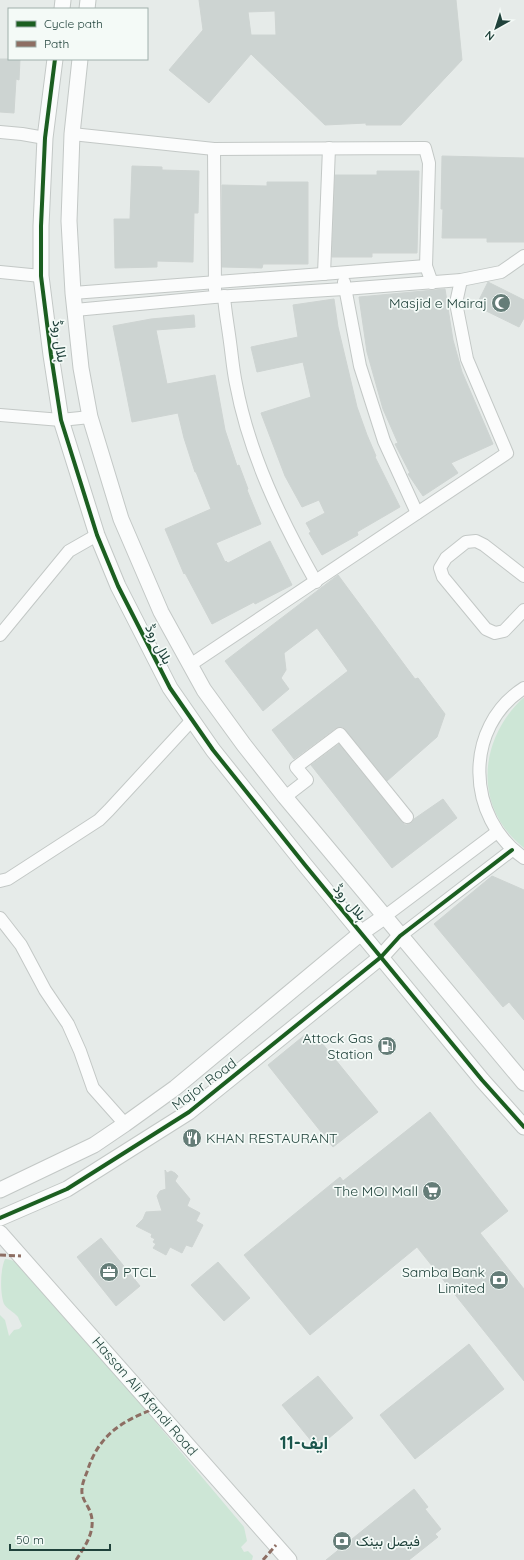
<svg xmlns="http://www.w3.org/2000/svg" width="524" height="1560" viewBox="0 0 524 1560" font-family="Quicksand,Vazirmatn,sans-serif">
  <style>
    .green { fill: #cde6d6 }
    .building { fill: #cdd4d2; stroke: #ced4d2; fill-rule: evenodd }
    .lines { fill: none; stroke-linecap: round; stroke-linejoin: round }
    .minor-casing { stroke: #c3c8c6; stroke-width: 14 }
    .tertiary-casing { stroke: #c3c8c6; stroke-width: 17 }
    .minor { stroke: #fbfcfc; stroke-width: 12 }
    .tertiary { stroke: #fbfcfc; stroke-width: 15 }
    .quiet { stroke: #8d6e63; stroke-width: 3; stroke-dasharray: 6 3; stroke-linecap: butt }
    .cycleway-casing { stroke: #f4faf7; stroke-width: 6 }
    .cycleway { stroke: #1b5e20; stroke-width: 4 }
    .labels { text-anchor: middle; stroke-width: 3.5; stroke-linejoin: round; paint-order: stroke }
    .poi-label { font-size: 14px; fill: #20423b; stroke: #f4faf7; text-anchor: end }
    .street-label { font-size: 14px; fill: #20423b; stroke: #f4faf7 }
    .district-label { font-size: 18px; font-weight: bold; fill: #1a564c; stroke: #f4faf7 }
  </style>
  <rect width="100%" height="100%" fill="#e6ebe9"/>
  <g class="green">
    <path d="M523 698H524V848C473 808 478 740 523 698Z"/>
    <path d="M5 1259C16 1260 22 1266 30 1273L244 1527 247 1541 241 1547 244 1552 248 1551 253 1556 252 1560H0V1315L5 1320 9 1336 14 1330 19 1329 22 1326C21 1323 19 1320 18 1317 14 1312 7 1309 4 1304 0 1293 0 1270 5 1259Z"/>
  </g>
  <g class="building">
    <path d="M199 0H456L462 60 401 125H366V123L325 125 251 54 209 103 169 70 203 30ZM275 11 276 35H251L248 12Z"/>
    <path d="M0 59H20L19 80 16 79 14 113 0 112Z"/>
    <path d="M442 156 524 158V242H487V238H442L443 209H441Z"/>
    <path d="M132 166 162 167V170L199 171 198 213H194L193 262 157 261V267L115 268 114 219H130Z"/>
    <path d="M377 171H419L417 253H372V257H332L335 175H377Z"/>
    <path d="M267 182H308V264H263L262 268 222 267V185L267 186Z"/>
    <path d="M488 282 524 300V318L519 327 476 306Z"/>
    <path d="M445 289 453 340 462 372 493 444 451 463 458 473 423 496 408 474 410 473 395 444 398 443 383 409 367 352 359 297Z"/>
    <path d="M334 299 338 327 357 407 367 435 376 456 375 457 400 507 357 532 358 535 322 555 309 533 311 532 306 523 325 513 319 500 302 507 285 476 261 413 311 397 303 362 257 372 251 347 298 337 293 305Z"/>
    <path d="M194 315 195 327 156 330 167 384 215 375 225 430 237 466 239 465 248 489 247 490 261 524 216 543 225 562 226 561 228 563 270 541 292 585 255 604 254 602 212 624 185 573 184 574 165 529 211 509 196 472H195L184 438 178 413 132 422 113 326 151 319Z"/>
    <path d="M338 575 415 679 418 678 445 714 437 737 387 781 343 727 336 728 294 759 272 730 348 671 317 628 284 653 286 670 281 678 289 689 263 711 225 661Z"/>
    <path d="M339 744 404 824 406 825 411 823 414 819 443 799 457 818 392 868 311 765Z"/>
    <path d="M492 876 524 890V1020L509 1002 503 1007 434 924Z"/>
    <path d="M306 1034 312 1041 317 1037 378 1112 333 1147 268 1065Z"/>
    <path d="M430 1112 508 1211 480 1233 524 1289V1381L417 1247 310 1335 244 1255 340 1177 343 1181Z"/>
    <path d="M165 1170 167 1173 171 1171 175 1173 178 1176 175 1181 190 1199 187 1206 200 1213 196 1221 203 1225 192 1247 186 1245 182 1253 170 1247 166 1255 153 1248 156 1244 153 1242 155 1239 151 1237 152 1234 136 1226 143 1219 146 1212 162 1211 157 1196 160 1191 166 1189Z"/>
    <path d="M101 1238 140 1286 116 1306 77 1257Z"/>
    <path d="M218 1262 250 1298 224 1321 191 1285Z"/>
    <path d="M469 1344 504 1389 415 1459 380 1415Z"/>
    <path d="M318 1376 353 1418 317 1448 282 1405Z"/>
    <path d="M414 1489 428 1507 425 1509 441 1529 435 1534 438 1537 409 1560H326Z"/>
  </g>
  <g class="lines">
    <g class="minor-casing">
      <g id="minor">
        <path d="M0 132 22 134 45 138"/>
        <path d="M72 134 214 149 425 148 429 163 426 266 432 283"/>
        <path d="M214 149 215 290"/>
        <path d="M0 272 41 276"/>
        <path d="M324 274 329 148"/>
        <path d="M344 282 360 366 384 441 417 513"/>
        <path d="M73 293 426 266"/>
        <path d="M224 296C225 311 228 326 230 342 232 356 233 370 236 384 249 454 281 520 316 582"/>
        <path d="M75 310 214 297 344 289 461 280 501 272 524 256"/>
        <path d="M0 415 61 420 90 417"/>
        <path d="M524 576 484 545 476 541 466 542 446 558 440 568 443 577 486 629 495 633 504 631 524 610"/>
        <path d="M0 635 69 551 97 535"/>
        <path d="M190 665 507 453 467 359 456 303 461 280"/>
        <path d="M524 688C463 727 466 818 524 858"/>
        <path d="M285 797 307 780 296 767 340 734 407 817"/>
        <path d="M0 881 8 879 99 820 109 810 192 720"/>
        <path d="M384 917 497 832"/>
        <path d="M0 918 21 945 45 990 68 1024 80 1051 93 1088 125 1124"/>
        <path d="M400 936 512 850"/>
      </g>
    </g>
    <g class="tertiary-casing">
      <g id="tertiary">
        <path d="M62 9 63 0"/>
        <path d="M87 9 88 0"/>
        <path d="M55 59 45 138 41 226V276L51 355 61 420 97 535 118 586 170 688 213 750 305 865 482 1080 524 1127"/>
        <path d="M80 59 72 134 69 221 73 293 81 368 90 417 121 519 161 612 204 690 244 745 285 797 524 1083"/>
        <path d="M0 1190 94 1145 125 1124 175 1088 361 933 384 917"/>
        <path d="M0 1218 67 1189 189 1112 381 957 400 936"/>
        <path d="M0 1233 289 1560"/>
      </g>
    </g>
    <use href="#minor" class="minor"/>
    <use href="#tertiary" class="tertiary"/>
    <g class="quiet">
      <path d="M0 1255 21 1256"/>
      <path d="M76 1560C86 1545 98 1528 89 1509 86 1503 81 1497 82 1489 82 1484 85 1477 87 1472 98 1436 121 1421 156 1408"/>
      <path d="M263 1560 276 1545"/>
    </g>
    <g class="cycleway-casing">
      <g id="cycleway">
        <path d="M55 59 45 138 41 226V276L51 355 61 420 97 535 118 586 170 688 213 750 305 865 482 1080 524 1127"/>
        <path d="M0 1218 67 1189 189 1112 381 957 400 936 512 850"/>
      </g>
    </g>
    <use href="#cycleway" class="cycleway"/>
  </g>
  <defs>
    <g id="mosque-disc" transform="scale(1)"><circle r="9.5" fill="#657d78" stroke="#f4faf7"/><path d="M3.5-4.9A6 6 0 1 0 3.5 4.9A5 5 0 1 1 3.5-4.9Z" fill="#fff"/></g>
    <g id="fuel-disc" transform="scale(1)"><circle r="9.5" fill="#657d78" stroke="#f4faf7"/><path d="M-5.5-6h7V0h2V4h1.3V-2.5L3-4.5l.8-.8L6-3V5H2.5V1h-1V6h-7ZM-4.2-4.7v3.2H.2V-4.7Z" fill="#fff"/></g>
    <g id="restaurant-disc" transform="scale(1)"><circle r="9.5" fill="#657d78" stroke="#f4faf7"/><path d="M-5-6h1v4h1v-4h1v4h1v-4h1v5L-1.5 .5V6h-2V.5L-5-1ZM5-6V6H3V1.5H1.5Q1.5-4 5-6Z" fill="#fff"/></g>
    <g id="supermarket-disc" transform="scale(1)"><circle r="9.5" fill="#657d78" stroke="#f4faf7"/><path d="M-6-5.5h2.5l.6 2H6L4.5 2H-2.5L-4.4-4H-6ZM-1.5 3.2a1.3 1.3 0 1 0 .1 0ZM3 3.2a1.3 1.3 0 1 0 .1 0Z" fill="#fff"/></g>
    <g id="office-disc" transform="scale(1)"><circle r="9.5" fill="#657d78" stroke="#f4faf7"/><path d="M-6-3h4V-5.5h4V-3h4V5H-6ZM-1-4.5V-3h2v-1.5ZM-6 0V1H6V0Z" fill="#fff"/></g>
    <g id="bank-disc" transform="scale(1)"><circle r="9.5" fill="#657d78" stroke="#f4faf7"/><path d="M-6-4H6V4H-6ZM0-2.3a2.3 2.3 0 1 0 0 4.6a2.3 2.3 0 1 0 0-4.6Z" fill="#fff"/></g>
  </defs>
  <g fill-rule="evenodd">
    <use href="#mosque-disc" x="501" y="303"/>
    <use href="#fuel-disc" x="387" y="1046"/>
    <use href="#restaurant-disc" x="192" y="1138"/>
    <use href="#supermarket-disc" x="432" y="1191"/>
    <use href="#office-disc" x="109" y="1272"/>
    <use href="#bank-disc" x="499" y="1280"/>
    <use href="#bank-disc" x="342" y="1541"/>
  </g>
  <g class="labels">
    <g class="poi-label">
      <text x="487" y="308">Masjid e Mairaj</text>
      <text x="373" y="1043">Attock Gas<tspan x="373" dy="16">Station</tspan></text>
      <text x="206" y="1143" text-anchor="start">KHAN RESTAURANT</text>
      <text x="418" y="1196">The MOI Mall</text>
      <text x="123" y="1277" text-anchor="start">PTCL</text>
      <text x="485" y="1277">Samba Bank<tspan x="485" dy="16">Limited</tspan></text>
      <text x="356" y="1546" text-anchor="start">فیصل بینک</text>
    </g>
    <g class="street-label">
      <text transform="translate(60 341) rotate(83)" y="5">ہلال روڈ</text>
      <text transform="translate(159 644) rotate(63)" y="5">ہلال روڈ</text>
      <text transform="translate(350 902) rotate(50)" y="5">ہلال روڈ</text>
      <text transform="translate(204 1084) rotate(-37)" y="5">Major Road</text>
      <text transform="translate(145 1396) rotate(49)" y="5">Hassan Ali Afandi Road</text>
    </g>
    <g class="district-label">
      <text x="304" y="1449">ایف-11</text>
    </g>
  </g>
  <rect x="8" y="8" width="140" height="52" fill="#f4faf7" stroke="#9fb0ac"/>
  <rect x="16" y="21" width="20" height="6" fill="#1b5e20" stroke="#9fb0ac"/>
  <text x="44" y="28" font-size="12" fill="#20423b">Cycle path</text>
  <rect x="16" y="41" width="20" height="6" fill="#8d6e63" stroke="#9fb0ac"/>
  <text x="44" y="48" font-size="12" fill="#20423b">Path</text>
  <g transform="translate(496 28) rotate(219)" stroke="#f4faf7" stroke-width="3" paint-order="stroke">
  <path d="M0-3L7 15L0 10L-7 15Z" fill="#20423b"/>
  <text y="-6" font-size="11" font-weight="bold" text-anchor="middle" fill="#20423b">N</text>
  </g>
  <path d="M10 1544v6h100v-6" fill="none" stroke="#20423b" stroke-width="2"/>
  <text x="16" y="1544" font-size="12" fill="#20423b" stroke="#f4faf7" stroke-width="3" paint-order="stroke">50 m</text>
</svg>
